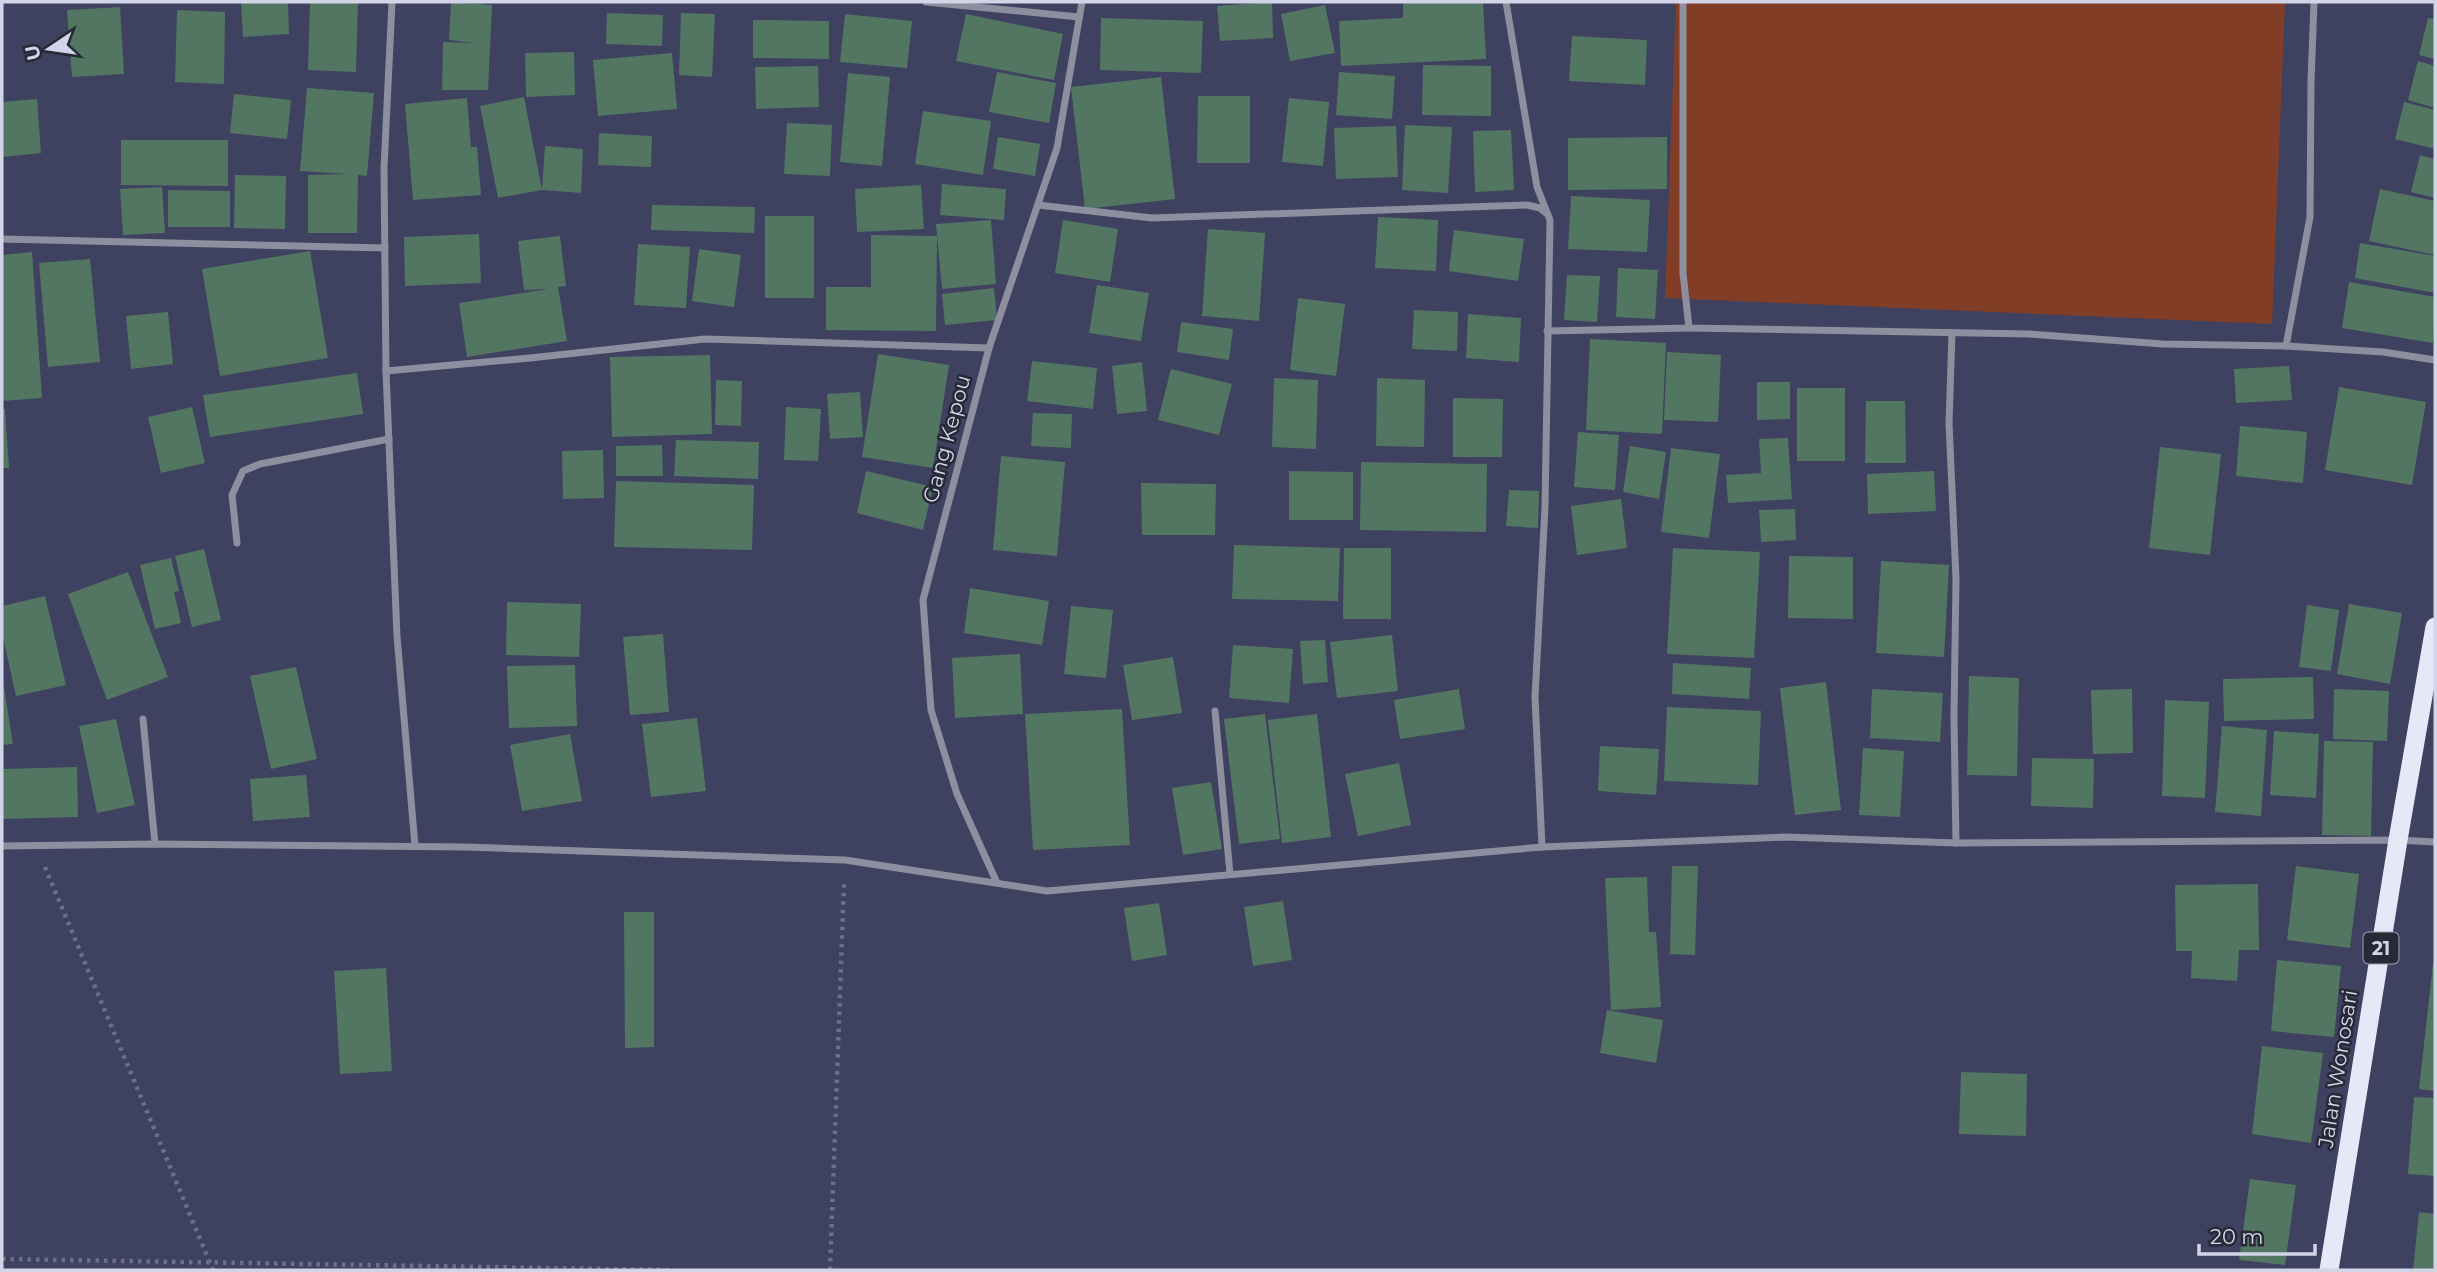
<svg xmlns="http://www.w3.org/2000/svg" width="2437" height="1272" viewBox="0 0 2437 1272" font-family="Montserrat,sans-serif">
  <style>
    .green { fill: #823d26 }
    .building { fill: #537662 }
    .lines { fill: none; stroke-linecap: round; stroke-linejoin: round }
    .path { stroke: #6c6f89; stroke-width: 4.5; stroke-dasharray: 3.5 5; stroke-linecap: butt }
    .minor { stroke: #8d8f9e; stroke-width: 7 }
    .trunk { stroke: #e6e8f8; stroke-width: 19 }
    .labels { text-anchor: middle; stroke-width: 5; stroke-linejoin: round; paint-order: stroke }
    .shield { fill: #272937; stroke: #9fa1b2; stroke-width: 2 }
    .shield-label { font-size: 19px; font-weight: bold; fill: #d2d5e7 }
    .street-label { font-size: 21px; fill: #d2d5e7; stroke: #272937 }
  </style>
  <rect width="100%" height="100%" fill="#3e415f"/>
  <path class="green" d="M1676 2H2285L2272 324 1665 298Z"/>
  <g class="building">
    <path d="M241 2H288L289 34 243 37Z"/>
    <path d="M310 2H358L356 72 308 70Z"/>
    <path d="M451 2 492 5 488 90H442L443 42 477 43 449 40Z"/>
    <path d="M1272 2 1273 38 1220 41 1217 6Z"/>
    <path d="M1403 2H1483L1486 59 1341 66 1339 21 1403 18Z"/>
    <path d="M1325 5 1335 53 1290 61 1281 14Z"/>
    <path d="M120 7 124 74 72 77 67 10Z"/>
    <path d="M177 10 225 12 224 84 175 82Z"/>
    <path d="M607 13 663 15 662 46 606 44Z"/>
    <path d="M681 13 715 14 712 77 679 75Z"/>
    <path d="M845 14 912 21 907 68 840 62Z"/>
    <path d="M966 14 1063 34 1054 80 956 61Z"/>
    <path d="M1101 18 1203 21 1201 73 1100 70Z"/>
    <path d="M2428 18 2435 19V59L2419 55Z"/>
    <path d="M753 20 829 21V59L753 58Z"/>
    <path d="M1572 36 1647 40 1645 85 1569 81Z"/>
    <path d="M574 52 575 95 526 97 525 53Z"/>
    <path d="M672 53 677 109 598 116 593 60Z"/>
    <path d="M2418 61 2435 66V108L2408 100Z"/>
    <path d="M1423 65 1491 66V116L1422 115Z"/>
    <path d="M818 66 819 107 756 109 755 67Z"/>
    <path d="M997 72 1056 83 1049 123 989 112Z"/>
    <path d="M1339 72 1395 76 1392 119 1336 115Z"/>
    <path d="M848 73 890 77 882 166 840 162Z"/>
    <path d="M1161 77 1175 199 1085 209 1071 87Z"/>
    <path d="M307 88 374 93 367 176 358 175 357 233H308V175L347 174 300 171Z"/>
    <path d="M234 94 291 100 287 139 230 133Z"/>
    <path d="M1198 96H1250V163H1197Z"/>
    <path d="M524 97 542 190 498 198 480 106Z"/>
    <path d="M467 98 471 147H477L481 195 413 200 405 104Z"/>
    <path d="M1289 98 1329 102 1323 166 1282 162Z"/>
    <path d="M37 99 41 153 2 157V102Z"/>
    <path d="M2404 102 2435 110V149L2395 139Z"/>
    <path d="M923 111 991 121 983 175 915 164Z"/>
    <path d="M787 123 832 125 830 176 784 174Z"/>
    <path d="M1405 125 1452 127 1448 193 1402 190Z"/>
    <path d="M1396 126 1398 177 1336 179 1334 128Z"/>
    <path d="M1511 130 1514 190 1475 192 1473 131Z"/>
    <path d="M599 133 652 136 651 167 598 165Z"/>
    <path d="M998 137 1040 144 1035 176 993 169Z"/>
    <path d="M1667 137V189L1568 190V138Z"/>
    <path d="M121 140H228V186L121 185Z"/>
    <path d="M545 146 583 149 581 193 542 190Z"/>
    <path d="M2420 155 2435 159V198L2411 192Z"/>
    <path d="M235 175 286 176 285 229 234 228Z"/>
    <path d="M942 184 1006 189 1004 220 940 215Z"/>
    <path d="M921 185 924 229 857 232 855 189Z"/>
    <path d="M162 187 165 233 123 235 120 189Z"/>
    <path d="M2380 189 2435 201V255L2369 241Z"/>
    <path d="M168 190 230 191V227H168Z"/>
    <path d="M1571 196 1650 200 1647 252 1568 249Z"/>
    <path d="M652 205 755 207 754 233 651 230Z"/>
    <rect x="765" y="216" width="49" height="82"/>
    <path d="M1378 217 1438 220 1436 271 1375 268Z"/>
    <path d="M991 220 996 284 942 289 936 224Z"/>
    <path d="M1063 220 1118 229 1110 282 1055 273Z"/>
    <path d="M1208 229 1265 233 1259 321 1202 316Z"/>
    <path d="M1454 230 1524 239 1518 281 1449 271Z"/>
    <path d="M479 234 481 283 405 286 404 237Z"/>
    <path d="M871 235 937 236 936 331 826 330V287H871Z"/>
    <path d="M560 236 566 286 558 287 567 341 467 357 459 303 548 289 524 290 518 241Z"/>
    <path d="M2360 243 2435 256V293L2355 278Z"/>
    <path d="M638 244 690 247 686 308 634 305Z"/>
    <path d="M699 249 741 255 734 307 692 301Z"/>
    <path d="M310 251 328 358 220 376 202 269Z"/>
    <path d="M32 252 42 398 2 401V255Z"/>
    <path d="M90 259 100 362 48 367 39 263Z"/>
    <path d="M1618 268 1658 270 1655 319 1616 317Z"/>
    <path d="M1567 275 1600 276 1597 322 1564 320Z"/>
    <path d="M2349 282 2435 297 2433 343 2342 328Z"/>
    <path d="M1097 285 1149 293 1141 341 1089 333Z"/>
    <path d="M994 288 997 320 945 325 942 294Z"/>
    <path d="M1298 298 1345 304 1336 376 1290 370Z"/>
    <path d="M1414 310 1458 312 1457 351 1412 349Z"/>
    <path d="M168 312 173 364 131 369 126 316Z"/>
    <path d="M1468 314 1521 318 1519 362 1466 358Z"/>
    <path d="M1181 322 1233 329 1229 360 1177 352Z"/>
    <path d="M1590 339 1666 343 1662 434 1586 430Z"/>
    <path d="M1667 352 1721 355 1718 422 1664 420Z"/>
    <path d="M878 354 949 365 933 468 862 457Z"/>
    <path d="M710 355 712 434 612 437 610 357Z"/>
    <path d="M1032 361 1097 368 1093 409 1027 401Z"/>
    <path d="M1142 362 1147 411 1117 414 1112 366Z"/>
    <path d="M2289 366 2292 400 2236 403 2234 369Z"/>
    <path d="M1171 369 1232 384 1219 435 1158 420Z"/>
    <path d="M357 373 363 414 210 437 203 395Z"/>
    <path d="M1274 378 1318 380 1316 449 1272 447Z"/>
    <path d="M1377 378 1425 380 1424 447 1376 446Z"/>
    <path d="M716 380 742 381 741 426 715 425Z"/>
    <path d="M1757 382H1790V419L1757 420Z"/>
    <path d="M2339 387 2426 402 2412 485 2325 470Z"/>
    <rect x="1797" y="388" width="48" height="73"/>
    <path d="M860 392 863 437 830 439 827 394Z"/>
    <path d="M1453 398 1503 399 1502 457H1453Z"/>
    <path d="M1866 401H1905L1906 463H1865Z"/>
    <path d="M192 407 205 463 161 473 148 417Z"/>
    <path d="M786 407 821 409 818 461 784 460Z"/>
    <path d="M2 409H5L9 468H2Z"/>
    <path d="M1033 413 1072 414 1071 448 1031 446Z"/>
    <path d="M2240 426 2307 432 2303 483 2236 476Z"/>
    <path d="M1578 432 1619 435 1615 490 1574 487Z"/>
    <path d="M1788 438 1792 499 1728 503 1726 475 1761 473 1759 439Z"/>
    <path d="M676 440 759 442 758 479 674 476Z"/>
    <path d="M662 445 663 476H616V446Z"/>
    <path d="M1630 446 1666 452 1659 499 1623 492Z"/>
    <path d="M2160 447 2221 454 2210 555 2149 548Z"/>
    <path d="M1671 448 1720 454 1709 538 1661 532Z"/>
    <path d="M603 450 604 498 563 499 562 451Z"/>
    <path d="M1001 456 1065 462 1057 556 993 550Z"/>
    <path d="M1361 462 1487 464 1486 532 1360 530Z"/>
    <path d="M866 471 933 487 923 530 857 513Z"/>
    <path d="M1289 471 1353 472V520H1289Z"/>
    <path d="M1934 471 1936 511 1868 514 1867 474Z"/>
    <path d="M616 481 754 485 752 550 614 547Z"/>
    <path d="M1141 483 1216 484 1215 535H1142Z"/>
    <path d="M1509 490 1539 491 1538 528 1506 526Z"/>
    <path d="M1621 499 1627 548 1577 555 1571 506Z"/>
    <path d="M1795 509 1796 540 1761 542 1759 510Z"/>
    <path d="M1234 545 1340 548 1338 601 1232 599Z"/>
    <path d="M1344 548H1391V619H1343Z"/>
    <path d="M1673 548 1760 552 1754 658 1667 654Z"/>
    <path d="M204 549 221 620 192 627 175 556Z"/>
    <path d="M1789 556 1853 557V619L1788 618Z"/>
    <path d="M171 558 179 591 174 592 181 623 155 629 140 565Z"/>
    <path d="M1881 561 1949 565 1944 657 1876 653Z"/>
    <path d="M128 572 168 677 107 700 68 594Z"/>
    <path d="M970 588 1049 601 1042 645 964 633Z"/>
    <path d="M45 596 66 685 16 696 2 633V606Z"/>
    <path d="M507 602 581 604 579 657 506 655Z"/>
    <path d="M2349 604 2402 613 2390 684 2337 674Z"/>
    <path d="M2307 605 2339 610 2331 671 2299 667Z"/>
    <path d="M1071 606 1113 610 1106 678 1064 674Z"/>
    <path d="M663 634 669 712 630 715 623 637Z"/>
    <path d="M1392 635 1398 691 1337 698 1330 642Z"/>
    <path d="M1325 640 1328 682 1303 684 1300 641Z"/>
    <path d="M1233 645 1293 649 1289 703 1229 698Z"/>
    <path d="M1020 654 1023 714 955 718 952 658Z"/>
    <path d="M1173 657 1182 713 1132 720 1123 665Z"/>
    <path d="M1673 663 1751 668 1749 699 1672 694Z"/>
    <path d="M575 665 577 726 509 728 507 666Z"/>
    <path d="M296 667 317 759 271 769 250 676Z"/>
    <path d="M2 675 13 744 2 745Z"/>
    <path d="M1969 676 2019 678 2017 776 1967 775Z"/>
    <path d="M2313 677 2314 719 2224 721 2223 679Z"/>
    <path d="M1826 682 1841 810 1795 815 1780 688Z"/>
    <path d="M1459 689 1465 729 1400 739 1394 700Z"/>
    <path d="M1872 689 1943 693 1940 742 1870 738Z"/>
    <path d="M2132 689 2133 753 2093 754 2091 690Z"/>
    <path d="M2334 689 2389 691 2387 741 2333 739Z"/>
    <path d="M2165 700 2209 702 2205 798 2162 796Z"/>
    <path d="M1667 707 1761 711 1758 785 1664 781Z"/>
    <path d="M1122 709 1130 845 1033 850 1025 714Z"/>
    <path d="M1265 714 1280 839 1239 844 1224 719Z"/>
    <path d="M1317 714 1331 837 1282 843 1268 720Z"/>
    <path d="M697 718 706 791 651 797 642 724Z"/>
    <path d="M116 719 135 805 97 813 79 726Z"/>
    <path d="M2222 726 2267 730 2261 816 2215 812Z"/>
    <path d="M2274 731 2319 734 2316 798 2270 795Z"/>
    <path d="M570 734 582 801 522 811 510 745Z"/>
    <path d="M2324 741 2373 742 2371 836 2322 835Z"/>
    <path d="M1600 746 1659 749 1656 795 1598 791Z"/>
    <path d="M1863 748 1904 751 1900 817 1859 815Z"/>
    <path d="M2032 758 2094 759 2093 808 2031 806Z"/>
    <path d="M1399 763 1411 825 1358 836 1345 774Z"/>
    <path d="M77 767 78 817 2 819V769Z"/>
    <path d="M306 775 310 817 253 821 250 779Z"/>
    <path d="M1211 782 1222 849 1183 855 1172 788Z"/>
    <path d="M1672 866H1698L1695 955 1670 954Z"/>
    <path d="M2296 866 2359 874 2350 948 2287 940Z"/>
    <path d="M1647 877 1649 932H1656L1661 1007 1611 1010 1605 878Z"/>
    <path d="M2258 884 2259 950H2239L2237 981 2191 978 2192 951H2176L2175 885Z"/>
    <path d="M1283 901 1292 960 1253 966 1244 907Z"/>
    <path d="M1159 903 1167 955 1132 961 1124 908Z"/>
    <path d="M624 912H654V1047L625 1048Z"/>
    <path d="M2277 960 2341 966 2334 1037 2271 1031Z"/>
    <path d="M2433 963H2435V1091L2419 1089Z"/>
    <path d="M386 968 392 1071 340 1074 334 971Z"/>
    <path d="M1607 1010 1663 1020 1656 1063 1600 1053Z"/>
    <path d="M2262 1046 2323 1053 2311 1143 2252 1134Z"/>
    <path d="M1961 1072 2027 1074 2026 1136 1959 1134Z"/>
    <path d="M2414 1097 2435 1098V1176L2408 1174Z"/>
    <path d="M2250 1179 2296 1185 2285 1265 2239 1260Z"/>
    <path d="M2419 1212 2435 1214V1270H2413Z"/>
  </g>
  <g class="lines">
    <g class="path">
      <path d="M45 867 213 1270"/>
      <path d="M2 1259 671 1270"/>
      <path d="M830 1270 844 883"/>
    </g>
    <g class="minor">
      <path d="M392 2 384 168 386 371 397 636 415 846"/>
      <path d="M926 2 1079 17"/>
      <path d="M1506 2 1537 187 1550 220 1545 507 1535 697 1542 847"/>
      <path d="M1683 2V273L1689 328 2029 334 2163 344 2286 346 2383 352 2435 360"/>
      <path d="M1038 205 1152 218 1527 205 1540 208 1546 213"/>
      <path d="M2 239 385 248"/>
      <path d="M1547 331 1689 328"/>
      <path d="M1952 333 1949 423 1956 579 1954 716 1956 843"/>
      <path d="M2286 346 2310 217 2311 81 2314 2"/>
      <path d="M386 371 530 358 705 339 989 348"/>
      <path d="M237 543 232 495 243 471 260 464 389 439"/>
      <path d="M1215 711 1230 874"/>
      <path d="M143 719 155 844"/>
      <path d="M2 846 155 844 466 847 845 860 1047 891 1542 847 1786 837 1956 843 2398 840 2435 842"/>
      <path d="M997 883 957 794 931 710 923 600 989 348 1057 148 1082 2"/>
    </g>
    <path class="trunk" d="M2329 1270 2398 840 2435 627"/>
  </g>
  <g class="labels">
    <rect class="shield" x="2363.5" y="932.5" width="35" height="31" rx="5"/>
    <g class="shield-label">
      <text x="2381" y="955">21</text>
    </g>
    <g class="street-label">
      <text transform="translate(947 439) rotate(-75)" y="7">Gang Kepou</text>
      <text transform="translate(2338 1069) rotate(-81)" y="7">Jalan Wonosari</text>
    </g>
  </g>
  <rect width="2437" height="1272" fill="none" stroke="#d2d5e7" stroke-width="7"/>
  <g transform="translate(49 49) rotate(257)" stroke="#272937" stroke-width="5" paint-order="stroke">
  <path d="M0-5L12 26L0 18L-12 26Z" fill="#d2d5e7"/>
  <text y="-10" font-size="19" font-weight="bold" text-anchor="middle" fill="#d2d5e7">U</text>
  </g>
  <path d="M2199 1244v10h116v-10" fill="none" stroke="#d2d5e7" stroke-width="3.5"/>
  <text x="2210" y="1244" font-size="21" fill="#d2d5e7" stroke="#272937" stroke-width="5" paint-order="stroke">20 m</text>
</svg>
